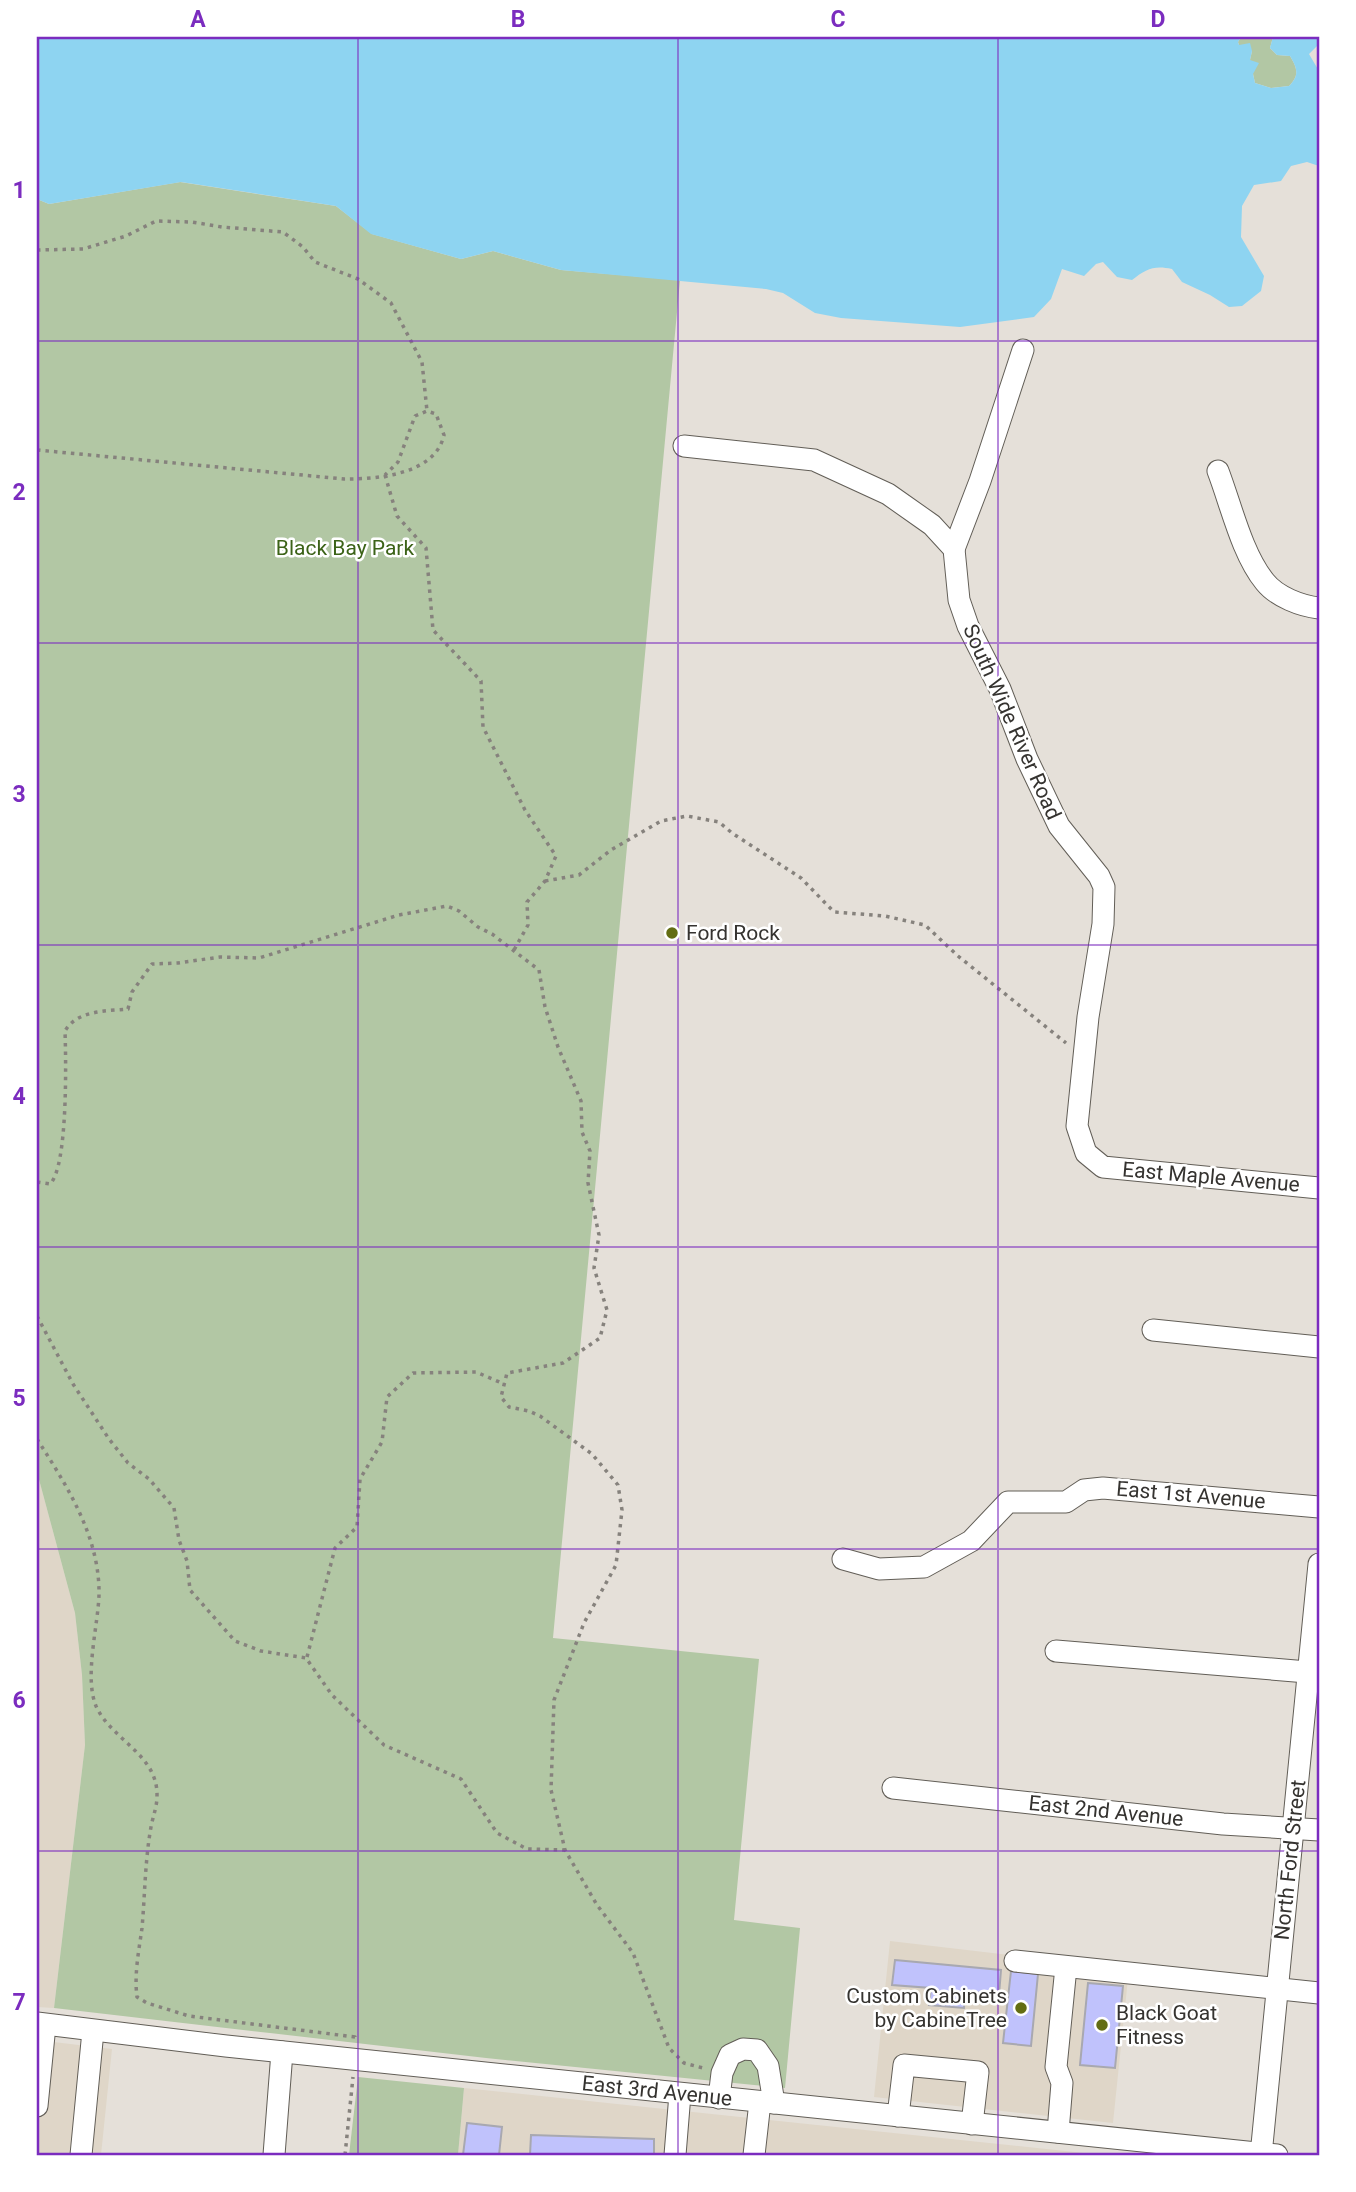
<svg xmlns="http://www.w3.org/2000/svg" width="1356" height="2192" viewBox="0 0 1356 2192" font-family="Roboto,sans-serif">
  <style>
    .built { fill: #dfd6c8 }
    .green { fill: #b2c7a4 }
    .water { fill: #8ed4f1 }
    .building { fill: #c0c2fc; stroke: #a8a8b0; stroke-width: 2 }
    .lines { fill: none; stroke-linecap: round; stroke-linejoin: round }
    .minor-casing { stroke: #625e57; stroke-width: 23 }
    .path { stroke: #86827d; stroke-width: 3.5; stroke-dasharray: 3.5 5; stroke-linecap: butt }
    .minor { stroke: #fff; stroke-width: 21 }
    .grid { fill: none; stroke: #7b2cbf; stroke-width: 2; stroke-opacity: 0.55 }
    .poi-dot { fill: #636d13; stroke: #fff; stroke-width: 2.5 }
    .labels { text-anchor: middle; stroke-width: 5; stroke-linejoin: round; paint-order: stroke }
    .park-label { font-size: 21px; fill: #3c6318; stroke: #fff }
    .street-label { font-size: 21px; fill: #353330; stroke: #fff }
    .poi-label { font-size: 21px; fill: #353330; stroke: #fff; text-anchor: start }
    .neatline { fill: none; stroke: #7b2cbf; stroke-width: 2.5 }
    .grid-label { font-size: 23px; text-anchor: middle; font-weight: bold; fill: #7b2cbf }
  </style>
  <rect width="100%" height="100%" fill="#e5e0d9"/>
  <g class="built">
    <path d="M37 1472 75 1613 82 1675 85 1745 54 2008 37 2007Z"/>
    <path d="M890 1941 1129 1969 1113 2123 874 2097Z"/>
    <path d="M37 2040 112 2049 101 2155H37Z"/>
    <path d="M464 2088 1084 2153V2155H458Z"/>
  </g>
  <g class="green">
    <path d="M1241 37H1273L1270 48 1277 55 1290 56C1297 68 1300 75 1289 86L1271 88 1255 83 1250 60 1252 51 1239 45 1238 42Z"/>
    <path d="M180 182 336 206 372 234 461 259 493 251 561 270 680 280 553 1638 759 1659 734 1920 800 1928 785 2088 486 2058 54 2008 85 1745 82 1675 75 1613 37 1472V199L49 204Z"/>
    <path d="M358 2077 464 2088 458 2155H349Z"/>
  </g>
  <path class="water" d="M37 37H1241L1238 42 1239 45 1250 43 1252 51 1250 60 1259 63 1253 74 1255 83 1271 88 1289 86C1300 75 1297 68 1290 56L1277 55 1270 48 1273 37H1319V44L1309 54 1319 71V166L1307 162 1291 166 1281 181 1254 185 1242 206 1241 237 1264 276 1261 291 1242 306 1229 307 1210 295 1182 282 1172 269C1154 265 1146 269 1132 280L1117 277 1103 262 1096 264 1084 276 1062 269 1051 299 1034 317 960 327 841 318 815 313 783 293 766 289 561 270 493 251 461 259 371 234 336 206 181 182 49 204 37 199Z"/>
  <g class="building">
    <path d="M895 1960 1001 1970 999 1995 965 1991 964 2008 929 2005 931 1988 892 1985Z"/>
    <path d="M1011 1971 1038 1974 1031 2046 1003 2043Z"/>
    <path d="M1088 1983 1123 1986 1115 2068 1080 2065Z"/>
    <path d="M467 2123 502 2127 499 2155H463Z"/>
    <path d="M531 2135 654 2139V2155H530Z"/>
  </g>
  <g class="lines">
    <g class="minor-casing">
      <g id="minor">
        <path d="M684 446 814 460 888 494 932 525 954 549 959 600 968 626 1000 689 1027 759 1059 826 1099 876 1104 887 1103 924 1088 1017 1077 1126 1086 1153 1103 1167 1319 1188"/>
        <path d="M1218 471C1231 505 1242 554 1265 582 1277 597 1301 606 1319 608"/>
        <path d="M954 549 980 481 1023 350"/>
        <path d="M1153 1330 1319 1347"/>
        <path d="M843 1559 879 1569 924 1567 971 1541 1008 1502H1066L1084 1490 1103 1488 1319 1507"/>
        <path d="M1056 1651 1319 1673"/>
        <path d="M893 1788 1223 1824 1319 1830"/>
        <path d="M1015 1961 1319 1993"/>
        <path d="M37 2023 226 2046 1277 2155"/>
        <path d="M719 2098 722 2073 730 2055 743 2049 757 2050 768 2066 774 2103"/>
        <path d="M37 2106 45 2025"/>
        <path d="M898 2116 904 2065 978 2072 972 2124"/>
        <path d="M1058 2132 1062 2083 1056 2067 1066 1967"/>
        <path d="M81 2155 93 2031"/>
        <path d="M274 2155 282 2052"/>
        <path d="M675 2155 680 2094"/>
        <path d="M754 2155 760 2102"/>
        <path d="M1261 2155 1319 1564"/>
      </g>
    </g>
    <g class="path">
      <path d="M37 250 83 249 126 236 156 221 192 222 222 227 283 232 303 247 315 262 358 279 391 303 422 362 427 411"/>
      <path d="M37 450 344 479C377 479 435 475 444 435L436 414 427 411 415 416 398 462 385 475"/>
      <path d="M385 475 397 516 426 548 433 630 481 681 483 727 525 810 556 856 545 881 527 902 528 925 514 950"/>
      <path d="M545 881 579 875 611 850 661 821 687 816 719 822 732 833 801 878 834 912 885 916 925 925 958 956 1066 1043"/>
      <path d="M37 1182 50 1184C68 1167 66 1059 65 1031 77 1010 107 1011 128 1009L132 992 152 964 178 963 220 957 259 958 399 915 447 906 459 911 478 927 492 934 539 970 545 1007 558 1047 581 1101 582 1132 590 1151 588 1183 599 1235 594 1268 607 1310 600 1338 563 1363 507 1373 501 1397 509 1407 529 1411 540 1416 592 1454 618 1485 622 1510 616 1565 584 1623 554 1700 551 1790 565 1850 597 1905 633 1953 669 2048 684 2063 703 2068"/>
      <path d="M37 1316 73 1384 109 1439 128 1463 149 1479 174 1508 179 1540 187 1561 190 1590 235 1641 261 1651 306 1658 332 1695 384 1745 461 1779 497 1833 527 1849 565 1850"/>
      <path d="M37 1439C67 1486 100 1537 99 1595 98 1626 84 1677 96 1706 111 1740 158 1754 157 1796 157 1807 153 1816 151 1827 145 1860 145 1894 142 1928 139 1950 134 1974 137 1997L147 2003 189 2016 355 2037V2042"/>
      <path d="M307 1657 335 1548 357 1527 360 1479 382 1442 387 1397 413 1373 476 1372 504 1384"/>
      <path d="M345 2155 353 2077"/>
    </g>
    <use href="#minor" class="minor"/>
  </g>
  <path class="grid" d="M358 37V2155M678 37V2155M998 37V2155M37 341H1319M37 643H1319M37 945H1319M37 1247H1319M37 1549H1319M37 1851H1319"/>
  <g class="poi-dot">
    <circle cx="672" cy="933" r="7"/>
    <circle cx="1021" cy="2008" r="7"/>
    <circle cx="1102" cy="2025" r="7"/>
  </g>
  <g class="labels">
    <g class="park-label">
      <text x="345" y="555">Black Bay Park</text>
    </g>
    <g class="street-label">
      <text transform="translate(1012 722) rotate(66)" y="7">South Wide River Road</text>
      <text transform="translate(1211 1177) rotate(5)" y="7">East Maple Avenue</text>
      <text transform="translate(1191 1495) rotate(5)" y="7">East 1st Avenue</text>
      <text transform="translate(1106 1811) rotate(6)" y="7">East 2nd Avenue</text>
      <text transform="translate(1290 1860) rotate(-84)" y="7">North Ford Street</text>
      <text transform="translate(657 2091) rotate(6)" y="7">East 3rd Avenue</text>
    </g>
    <g class="poi-label">
      <text x="686" y="940">Ford Rock</text>
      <text x="1007" y="2003" text-anchor="end">Custom Cabinets<tspan x="1007" dy="24">by CabineTree</tspan></text>
      <text x="1116" y="2020">Black Goat<tspan x="1116" dy="24">Fitness</tspan></text>
    </g>
  </g>
  <rect width="1356" height="2192" fill="none" stroke="#ffffff" stroke-width="77"/>
  <rect x="38" y="38" width="1280" height="2116" class="neatline"/>
  <g class="grid-label">
    <text x="198" y="27">A</text>
    <text x="518" y="27">B</text>
    <text x="838" y="27">C</text>
    <text x="1158" y="27">D</text>
    <text x="19" y="198">1</text>
    <text x="19" y="500">2</text>
    <text x="19" y="802">3</text>
    <text x="19" y="1104">4</text>
    <text x="19" y="1406">5</text>
    <text x="19" y="1708">6</text>
    <text x="19" y="2010">7</text>
  </g>
</svg>
